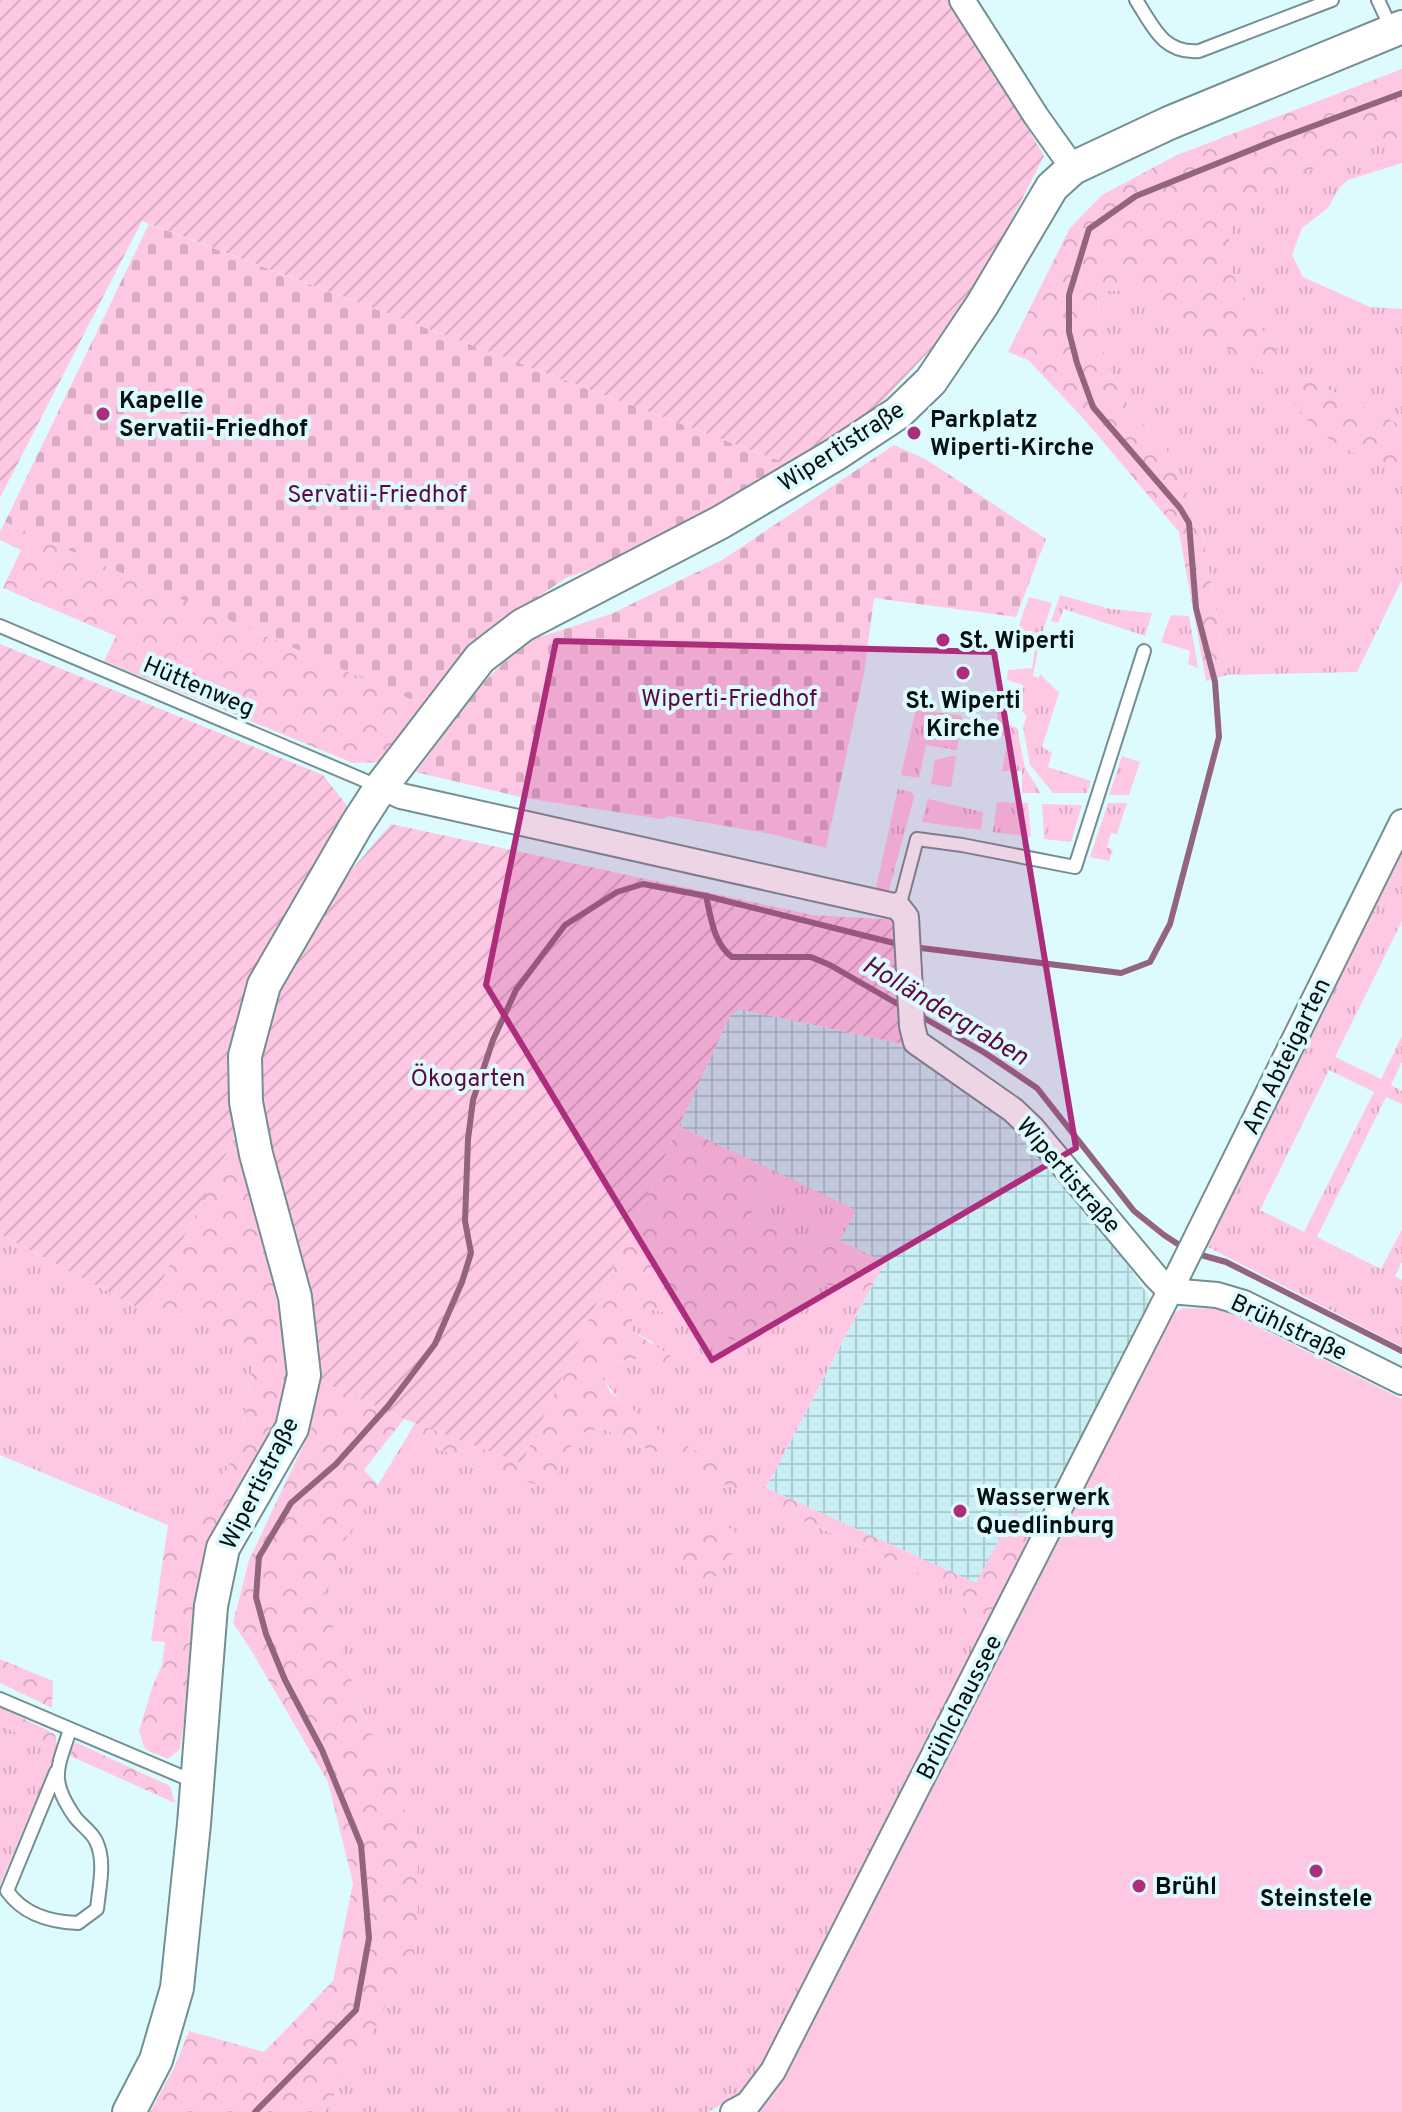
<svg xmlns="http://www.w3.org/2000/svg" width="1402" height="2112" viewBox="0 0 1402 2112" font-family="Overpass,sans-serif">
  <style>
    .industrial { fill: url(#industrial-grid) }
    .grass { fill: url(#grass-tufts); fill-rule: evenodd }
    .forest { fill: url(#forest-crowns) }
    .cemetery { fill: url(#cemetery-stones) }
    .park { fill: #fec8e4 }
    .garden { fill: url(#garden-furrows) }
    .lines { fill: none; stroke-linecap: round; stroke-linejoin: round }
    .stream { stroke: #92647e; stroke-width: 6 }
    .service-casing { stroke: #748f93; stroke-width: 16 }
    .minor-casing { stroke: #748f93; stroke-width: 28 }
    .tertiary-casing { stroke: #748f93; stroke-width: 36 }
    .service { stroke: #fff; stroke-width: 12 }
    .minor { stroke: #fff; stroke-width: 24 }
    .tertiary { stroke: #fff; stroke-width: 32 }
    .marked { fill: #ab2d7c; fill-opacity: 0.2; stroke: #ab2d7c; stroke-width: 6; stroke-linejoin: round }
    .poi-dot { fill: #ab2d7c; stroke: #ddfbff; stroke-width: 3 }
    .labels { text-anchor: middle; stroke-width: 8; stroke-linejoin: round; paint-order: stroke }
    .poi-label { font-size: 24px; font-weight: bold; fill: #071112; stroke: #ddfbff; text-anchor: start }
    .street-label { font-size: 24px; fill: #071112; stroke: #ddfbff }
    .park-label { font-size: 24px; fill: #5f0942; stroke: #ddfbff }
    .water-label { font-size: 26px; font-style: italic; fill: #600a43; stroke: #ddfbff }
  </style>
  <defs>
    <pattern id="industrial-grid" width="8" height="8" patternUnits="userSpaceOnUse" patternTransform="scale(2)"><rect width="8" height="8" fill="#c9eff5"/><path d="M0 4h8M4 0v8" fill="none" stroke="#abccd1"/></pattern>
    <pattern id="grass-tufts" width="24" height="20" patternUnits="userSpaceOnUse" patternTransform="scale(2)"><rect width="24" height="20" fill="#fec8e4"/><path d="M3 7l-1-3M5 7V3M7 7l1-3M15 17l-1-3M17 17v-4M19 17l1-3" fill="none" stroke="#d8abc3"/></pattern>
    <pattern id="forest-crowns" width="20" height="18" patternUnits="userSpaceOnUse" patternTransform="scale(2)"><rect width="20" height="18" fill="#fec8e4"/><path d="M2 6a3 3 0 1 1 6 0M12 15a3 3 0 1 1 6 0" fill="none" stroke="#d8abc3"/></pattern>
    <pattern id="cemetery-stones" width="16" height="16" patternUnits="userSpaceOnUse" patternTransform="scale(2)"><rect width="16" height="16" fill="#fec8e4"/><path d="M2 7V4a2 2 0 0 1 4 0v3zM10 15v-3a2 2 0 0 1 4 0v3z" fill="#d8abc3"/></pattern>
    <pattern id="garden-furrows" width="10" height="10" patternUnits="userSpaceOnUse" patternTransform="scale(2)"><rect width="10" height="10" fill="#fec8e4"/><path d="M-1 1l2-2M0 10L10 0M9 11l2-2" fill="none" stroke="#d8abc3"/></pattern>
  </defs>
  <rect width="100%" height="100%" fill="#ddfbff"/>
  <path class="industrial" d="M739 1009 908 1045 979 1098 1032 1146 1101 1225 1154 1304 1038 1526 1013 1513 977 1584 766 1488 884 1263 840 1241 855 1210 679 1126 730 1016Z"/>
  <g class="grass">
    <path d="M1402 136V163L1348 180 1340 187 1328 208 1302 228 1292 255 1303 277 1370 307 1402 309V426L1305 378 1333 440 1360 455 1402 470V580L1357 672 1227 675 1201 523 1166 449 1131 410 1108 368 1098 326 1099 291 1130 290 1178 332 1217 342 1268 375 1285 361 1257 323 1226 260 1233 219 1260 192 1350 152Z"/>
    <path d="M1060 595 1110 609 1152 613 1145 636 1064 609 1058 623 1051 621Z"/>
    <path d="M1029 597 1052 603 1040 640 1033 676 1039 678 1040 674 1059 693 1042 747 1052 753 1048 767 1091 781 1087 793H1053L1030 765 1023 727 1027 716 1019 709 1023 685 1007 680 1008 670 1032 668 1037 635 1017 631Z"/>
    <path d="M1171 615 1189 616 1198 668 1188 664 1190 651 1161 642Z"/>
    <path d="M916 709 962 716 957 750 926 745 919 778 901 775Z"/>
    <path d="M998 712 1008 714V724L1017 728 1025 768 1041 793H1022V771H1002L1008 737 996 734Z"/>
    <path d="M952 756 956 757 951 787 931 784 935 760Z"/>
    <path d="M1122 756 1140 762 1129 795H1109Z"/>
    <path d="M898 789 912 792 914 797 888 893 876 888Z"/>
    <path d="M928 799 983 812 981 830 922 822Z"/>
    <path d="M997 802 1028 803 1031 837 993 832Z"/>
    <path d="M1108 803H1127L1117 834 1111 833 1107 847 1113 850 1109 861 1090 857Z"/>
    <path d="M1042 804 1082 805 1071 842 1044 839Z"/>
    <path d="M1402 840V921L1335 1057 1381 1079 1402 1036V1062L1391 1085 1402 1091V1104L1386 1097 1317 1237 1381 1269 1402 1229V1262L1395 1276 1402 1280V1347L1204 1245ZM1329 1070 1374 1092 1304 1232 1260 1210Z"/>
    <path d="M772 1170 856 1210 840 1241 813 1246 750 1216Z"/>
    <path d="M0 1234 146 1312 201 1316 255 1350 240 1445 200 1518 168 1525 0 1455Z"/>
    <path d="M817 1282 867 1295 766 1488C721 1464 623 1423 604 1377L613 1361 637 1359 662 1369 653 1342 632 1331V1320L650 1309 675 1315 701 1331 780 1325Z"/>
    <path d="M601 1428 960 1592 971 1620 989 1621 764 2071 748 2089 708 2112H324L369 2038 418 1841 362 1710 323 1598 340 1548 407 1437 514 1478 577 1435Z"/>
    <path d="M0 1725 57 1750 0 1885Z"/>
  </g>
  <g class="forest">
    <path d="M1402 69V136L1350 152 1261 192 1233 219 1226 260 1257 323 1285 361 1268 376 1217 342 1178 332 1130 290 1099 291 1098 326 1108 368 1131 410 1166 449 1201 523 1227 675 1206 681 1179 532 1083 418 1028 360 1008 352 1070 228 1102 195 1177 155Z"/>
    <path d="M1305 378 1402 426V470C1371 462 1334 447 1311 424 1302 415 1295 403 1287 393Z"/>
    <path d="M5 522 424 705 383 762 353 763 104 661 116 636 3 588 21 550 0 540V531Z"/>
    <path d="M679 1126 772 1170 750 1216 813 1246 840 1241 885 1262 867 1295 817 1282 780 1325 745 1343 701 1331 675 1315 650 1309 632 1320V1331L670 1355 672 1364 662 1369 637 1359 613 1361 604 1377 610 1392 661 1432 766 1488 976 1583 1013 1513 1038 1526 989 1621 971 1620 960 1592 601 1428 577 1435 550 1488 514 1478 407 1437 415 1423 522 1462Z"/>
    <path d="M234 1138 275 1292 284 1334 287 1373 277 1426 199 1608 180 1749 168 1759 145 1749 139 1731 153 1685 162 1665 165 1642 151 1641 168 1525 200 1518 240 1445 255 1350 201 1316 146 1312Z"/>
    <path d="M318 1380 404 1419 364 1470 379 1486 340 1548 323 1598 362 1710 418 1841V1942L369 2038 324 2112H150L175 2066 189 2031 264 2052 333 1981 353 1883 328 1782 251 1650 233 1623 249 1560 310 1431Z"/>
    <path d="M710 1524 734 1529 738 1545 716 1576 706 1582 690 1579C675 1551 687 1541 710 1524Z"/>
    <path d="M0 1659 53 1681 52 1708 0 1683Z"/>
    <path d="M0 1707 55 1734 57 1750 0 1725Z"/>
    <path d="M75 1742 170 1786 175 1803 68 1755Z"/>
  </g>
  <g class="cemetery">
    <path d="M149 224 788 464 645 550 566 578 511 615 424 705 5 522Z"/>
    <path d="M894 445 927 460 1046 539 1016 617 874 598 864 673 826 848 776 835 669 816 662 819 525 798 416 772 476 690 502 664 534 639 611 614 722 560Z"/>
  </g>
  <path class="park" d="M1183 1308 1217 1309 1230 1313 1402 1399V2112H754L1170 1315Z"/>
  <g class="garden">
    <path d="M0 0H953L1044 156 992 257 949 330 875 409 788 464 142 221 0 498Z"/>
    <path d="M0 644 323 775 348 807 257 965 227 1065 234 1138 146 1312 0 1234Z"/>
    <path d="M391 824 812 915 896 920 908 1045 739 1009 730 1016 522 1463 404 1419 318 1380 312 1292 284 1198 269 1159 255 1059 270 1001 314 914Z"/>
  </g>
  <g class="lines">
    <g class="stream">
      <path d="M706 896C711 917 713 943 732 957H811L830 965 903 1007"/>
      <path d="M913 947 1121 973 1150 962 1170 924 1219 737 1215 682 1196 608 1189 523 1180 508 1093 407 1077 363 1069 332V295L1089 229 1136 196 1273 141 1402 93"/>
      <path d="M917 1014 985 1053 1037 1088 1134 1211 1164 1235 1184 1248"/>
      <path d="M1194 1253 1226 1262 1402 1351"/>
      <path d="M255 2112 356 2010 369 1938 361 1845 322 1750 285 1680 266 1634 256 1597 259 1557 291 1503 336 1464 388 1406 435 1344 462 1282 471 1253 465 1221 468 1139 473 1100 493 1040 516 990 565 925 617 892 643 884 706 896 902 945"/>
    </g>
    <g class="service-casing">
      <g id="service">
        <path d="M1136 0C1153 26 1163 54 1199 51L1332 0"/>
        <path d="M1378 0 1391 28"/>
        <path d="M0 626 380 787"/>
        <path d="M890 904 902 896 917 839 962 845 1075 867 1144 651"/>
        <path d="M0 1699 195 1782"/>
        <path d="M56 1772 7 1891C24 1915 50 1922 78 1923L97 1909C99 1888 106 1861 96 1841 92 1832 81 1825 75 1817 49 1780 57 1769 70 1730"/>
      </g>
    </g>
    <g class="minor-casing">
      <g id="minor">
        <path d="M962 0 1036 116 1073 168"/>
        <path d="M381 787 401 796 898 907 906 917 912 1026 916 1042 1013 1110 1032 1128 1156 1277 1170 1291"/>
        <path d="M1170 1291 1217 1295 1244 1303 1402 1382"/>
        <path d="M733 2112 748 2104 773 2071 1170 1291 1402 822"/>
      </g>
    </g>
    <g class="tertiary-casing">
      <path id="tertiary" d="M129 2112 156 2060 177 1988 194 1824 211 1606 223 1548 292 1428 304 1375 295 1297 256 1154 246 1102 245 1056 264 985 357 824 381 787 480 658 523 625 721 522 836 454 898 413 931 381 982 305 1052 187 1073 168 1169 123 1402 27"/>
    </g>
    <use href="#service" class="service"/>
    <use href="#minor" class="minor"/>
    <use href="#tertiary" class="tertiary"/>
  </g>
  <path class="marked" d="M556 641 994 652 1076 1148 712 1360 486 985Z"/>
  <g class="poi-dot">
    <circle cx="103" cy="414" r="8"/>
    <circle cx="914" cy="433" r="8"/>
    <circle cx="943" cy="640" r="8"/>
    <circle cx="963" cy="673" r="8"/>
    <circle cx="960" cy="1511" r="8"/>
    <circle cx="1316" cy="1871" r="8"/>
    <circle cx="1139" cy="1886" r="8"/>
  </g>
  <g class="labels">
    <g class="poi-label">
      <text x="119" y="408">Kapelle<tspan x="119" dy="28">Servatii-Friedhof</tspan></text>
      <text x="930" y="427">Parkplatz<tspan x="930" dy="28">Wiperti-Kirche</tspan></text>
      <text x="959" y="648">St. Wiperti</text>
      <text x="963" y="708" text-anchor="middle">St. Wiperti<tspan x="963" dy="28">Kirche</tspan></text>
      <text x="976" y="1505">Wasserwerk<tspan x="976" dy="28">Quedlinburg</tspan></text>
      <text x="1155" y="1894">Brühl</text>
      <text x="1316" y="1906" text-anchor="middle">Steinstele</text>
    </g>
    <g class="street-label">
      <text transform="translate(841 446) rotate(-33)" y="8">Wipertistraße</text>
      <text transform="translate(199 686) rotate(23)" y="8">Hüttenweg</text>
      <text transform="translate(1286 1056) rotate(-64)" y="8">Am Abteigarten</text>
      <text transform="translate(1069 1175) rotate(49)" y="8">Wipertistraße</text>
      <text transform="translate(1289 1327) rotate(25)" y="8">Brühlstraße</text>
      <text transform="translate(259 1483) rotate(-63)" y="8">Wipertistraße</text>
      <text transform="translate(959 1707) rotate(-63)" y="8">Brühlchaussee</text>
    </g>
    <g class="park-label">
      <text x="377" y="502">Servatii-Friedhof</text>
      <text x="729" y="706">Wiperti-Friedhof</text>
      <text x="468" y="1086">Ökogarten</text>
    </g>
    <g class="water-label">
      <text transform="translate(946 1010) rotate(31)" y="9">Holländergraben</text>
    </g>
  </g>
</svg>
